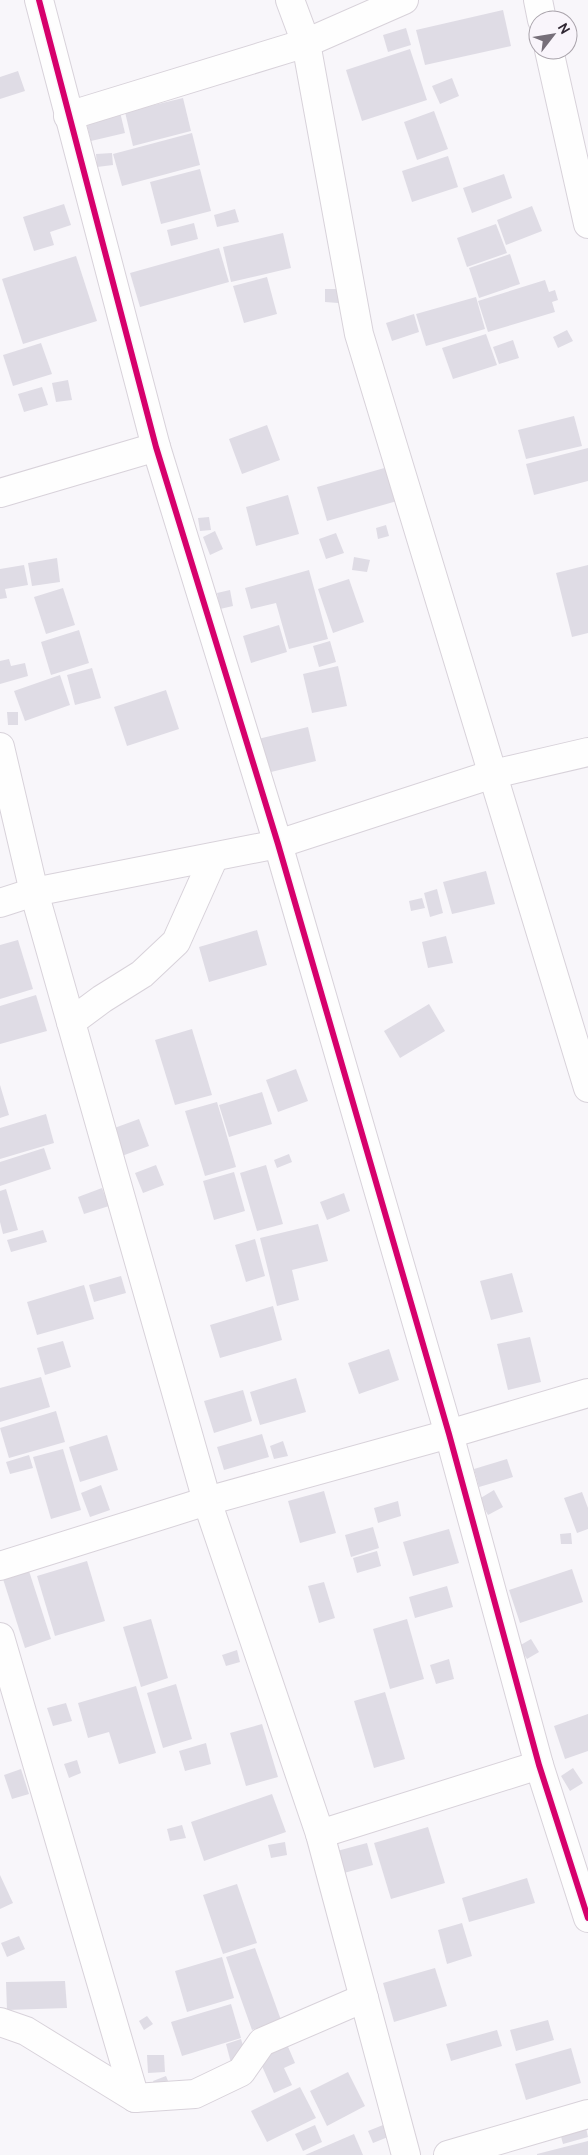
<svg xmlns="http://www.w3.org/2000/svg" width="588" height="2155" viewBox="0 0 588 2155" font-family="Cabin,sans-serif">
  <style>
    .building { fill: #dfdce5 }
    .lines { fill: none; stroke-linecap: round; stroke-linejoin: round }
    .minor-casing { stroke: #d8d2da; stroke-width: 30 }
    .minor { stroke: #fefefe; stroke-width: 28 }
    .cycleway-casing { stroke: #f9f5fb; stroke-width: 9 }
    .cycleway { stroke: #d6006c; stroke-width: 6 }
  </style>
  <rect width="100%" height="100%" fill="#f8f6fa"/>
  <g class="building">
    <path d="M503 10 511 46 425 65 416 30Z"/>
    <path d="M406 28 411 45 388 52 383 35Z"/>
    <path d="M410 49 427 100 362 121 346 70Z"/>
    <path d="M18 71 25 91 0 99V77Z"/>
    <path d="M452 78 459 96 440 104 432 86Z"/>
    <path d="M183 98 191 131 133 146 125 112Z"/>
    <path d="M434 111 448 149 417 160 404 122Z"/>
    <path d="M120 112 125 133 91 141 86 120Z"/>
    <path d="M192 133 200 165 122 186 113 154Z"/>
    <path d="M112 153 113 165 97 167 96 154Z"/>
    <path d="M448 156 458 187 412 202 402 171Z"/>
    <path d="M200 169 211 211 161 224 150 182Z"/>
    <path d="M504 174 512 198 472 213 463 188Z"/>
    <path d="M64 204 71 225 50 232 54 245 34 251 23 217Z"/>
    <path d="M532 206 542 231 506 245 497 220Z"/>
    <path d="M235 209 239 222 217 227 214 215Z"/>
    <path d="M194 223 198 239 171 246 167 230Z"/>
    <path d="M496 224 507 253 467 267 457 238Z"/>
    <path d="M283 233 291 268 231 282 223 247Z"/>
    <path d="M219 248 229 282 140 307 130 273Z"/>
    <path d="M510 254 520 284 479 298 469 268Z"/>
    <path d="M76 256 97 321 23 344 2 279Z"/>
    <path d="M267 277 277 314 244 323 233 286Z"/>
    <path d="M545 280 549 292 555 290 558 300 552 302 555 312 488 332 478 301Z"/>
    <path d="M325 289H338V303L325 302Z"/>
    <path d="M476 297 485 329 426 346 416 314Z"/>
    <path d="M414 314 419 332 392 341 386 323Z"/>
    <path d="M567 330 573 341 558 348 553 337Z"/>
    <path d="M486 334 497 365 453 379 442 348Z"/>
    <path d="M513 340 519 358 499 364 493 347Z"/>
    <path d="M41 343 52 374 13 386 3 355Z"/>
    <path d="M68 380 72 400 56 402 52 383Z"/>
    <path d="M42 387 48 405 24 412 18 394Z"/>
    <path d="M574 416 582 446 526 459 518 430Z"/>
    <path d="M267 425 280 460 242 474 229 439Z"/>
    <path d="M588 448V481L534 495 526 464Z"/>
    <path d="M388 467 397 501 327 521 317 487Z"/>
    <path d="M288 495 299 534 256 546 246 507Z"/>
    <path d="M209 517 211 530 200 531 198 518Z"/>
    <path d="M386 525 389 536 378 539 376 528Z"/>
    <path d="M215 531 223 549 210 555 203 537Z"/>
    <path d="M336 533 344 553 326 559 319 539Z"/>
    <path d="M354 557 370 560 367 572 352 570Z"/>
    <path d="M57 558 60 582 32 586 28 563Z"/>
    <path d="M24 565 28 585 5 589 7 598 0 599V569Z"/>
    <path d="M588 565V633L572 637 556 573Z"/>
    <path d="M309 570 328 639 289 649 276 603 251 609 245 588Z"/>
    <path d="M349 579 364 622 333 633 318 589Z"/>
    <path d="M63 588 75 625 46 634 34 597Z"/>
    <path d="M230 590 233 606 220 609 217 593Z"/>
    <path d="M279 625 287 652 251 663 243 636Z"/>
    <path d="M79 630 89 663 51 675 41 642Z"/>
    <path d="M330 641 336 662 319 667 313 646Z"/>
    <path d="M9 659 11 666 25 663 28 676 0 684V661Z"/>
    <path d="M338 666 347 706 312 713 303 674Z"/>
    <path d="M92 668 101 698 75 705 67 675Z"/>
    <path d="M60 675 70 705 25 721 14 691Z"/>
    <path d="M166 690 179 729 127 746 114 707Z"/>
    <path d="M7 712H18V725H8Z"/>
    <path d="M308 727 316 761 267 773 258 739Z"/>
    <path d="M486 871 495 904 452 914 443 882Z"/>
    <path d="M437 889 443 913 430 917 424 893Z"/>
    <path d="M422 898 425 908 411 911 409 901Z"/>
    <path d="M257 930 267 965 209 982 199 947Z"/>
    <path d="M446 936 453 963 428 968 422 942Z"/>
    <path d="M18 940 33 989 0 999V945Z"/>
    <path d="M36 995 47 1031 0 1044V1006Z"/>
    <path d="M429 1004 445 1031 400 1058 384 1031Z"/>
    <path d="M192 1029 212 1095 175 1105 155 1040Z"/>
    <path d="M296 1069 308 1101 278 1112 266 1080Z"/>
    <path d="M0 1085 9 1115 0 1118Z"/>
    <path d="M262 1092 272 1124 229 1137 219 1105Z"/>
    <path d="M217 1102 236 1167 205 1176 185 1111Z"/>
    <path d="M46 1114 54 1143 0 1159V1128Z"/>
    <path d="M139 1119 149 1146 119 1157 109 1130Z"/>
    <path d="M44 1148 51 1169 0 1186V1162Z"/>
    <path d="M289 1154 292 1162 277 1168 274 1160Z"/>
    <path d="M156 1165 164 1185 143 1193 135 1173Z"/>
    <path d="M266 1165 283 1224 257 1231 240 1173Z"/>
    <path d="M234 1172 245 1211 214 1220 203 1181Z"/>
    <path d="M102 1188 109 1206 84 1214 78 1197Z"/>
    <path d="M6 1189 18 1230 3 1234 0 1222V1191Z"/>
    <path d="M344 1193 350 1211 327 1220 320 1202Z"/>
    <path d="M318 1224 328 1261 292 1270 299 1300 277 1306 260 1238Z"/>
    <path d="M43 1230 47 1242 11 1252 7 1240Z"/>
    <path d="M255 1239 265 1276 246 1282 235 1245Z"/>
    <path d="M512 1273 523 1312 491 1320 480 1281Z"/>
    <path d="M121 1276 126 1293 94 1302 89 1285Z"/>
    <path d="M84 1285 94 1319 37 1335 27 1302Z"/>
    <path d="M273 1306 282 1340 220 1358 210 1325Z"/>
    <path d="M530 1337 541 1382 508 1390 497 1344Z"/>
    <path d="M63 1341 71 1367 45 1375 37 1348Z"/>
    <path d="M389 1349 399 1380 359 1394 348 1363Z"/>
    <path d="M41 1377 50 1407 0 1422V1388Z"/>
    <path d="M296 1378 306 1412 260 1425 250 1392Z"/>
    <path d="M243 1390 252 1421 214 1433 204 1401Z"/>
    <path d="M56 1411 65 1442 9 1458 0 1428Z"/>
    <path d="M262 1434 269 1457 224 1470 217 1447Z"/>
    <path d="M107 1435 118 1470 80 1482 69 1447Z"/>
    <path d="M283 1441 288 1456 274 1459 270 1446Z"/>
    <path d="M63 1449 81 1510 51 1519 33 1457Z"/>
    <path d="M29 1455 33 1468 10 1474 6 1462Z"/>
    <path d="M507 1459 513 1477 479 1487 474 1469Z"/>
    <path d="M101 1485 110 1510 90 1517 81 1493Z"/>
    <path d="M494 1490 503 1507 488 1515 479 1499Z"/>
    <path d="M324 1491 336 1533 300 1543 288 1501Z"/>
    <path d="M582 1492 588 1508V1529L577 1533 564 1498Z"/>
    <path d="M398 1501 401 1516 378 1523 374 1508Z"/>
    <path d="M373 1527 379 1548 351 1557 345 1535Z"/>
    <path d="M449 1529 459 1563 413 1576 403 1542Z"/>
    <path d="M571 1533 572 1544H561L560 1534Z"/>
    <path d="M377 1551 381 1566 357 1573 353 1558Z"/>
    <path d="M87 1561 105 1621 55 1636 37 1576Z"/>
    <path d="M572 1569 583 1602 520 1623 509 1590Z"/>
    <path d="M29 1571 51 1639 25 1648 3 1579Z"/>
    <path d="M324 1582 335 1618 319 1623 308 1586Z"/>
    <path d="M447 1586 453 1607 415 1618 409 1597Z"/>
    <path d="M151 1619 168 1678 141 1687 123 1627Z"/>
    <path d="M407 1619 424 1679 390 1689 373 1629Z"/>
    <path d="M531 1639 539 1652 527 1659 519 1646Z"/>
    <path d="M237 1650 240 1662 226 1666 222 1655Z"/>
    <path d="M449 1659 454 1679 436 1684 430 1665Z"/>
    <path d="M176 1684 192 1739 163 1748 147 1693Z"/>
    <path d="M136 1686 156 1753 119 1764 109 1732 88 1738 78 1703Z"/>
    <path d="M385 1692 405 1759 374 1768 354 1701Z"/>
    <path d="M66 1703 72 1721 53 1726 47 1708Z"/>
    <path d="M588 1714V1751L565 1759 554 1726Z"/>
    <path d="M262 1724 278 1777 246 1786 230 1733Z"/>
    <path d="M206 1743 211 1764 185 1771 179 1751Z"/>
    <path d="M77 1760 81 1773 69 1778 64 1764Z"/>
    <path d="M573 1768 583 1783 570 1791 561 1776Z"/>
    <path d="M21 1769 29 1794 12 1799 4 1775Z"/>
    <path d="M272 1794 286 1832 204 1861 191 1822Z"/>
    <path d="M182 1825 186 1838 170 1841 167 1829Z"/>
    <path d="M428 1827 445 1883 391 1899 374 1843Z"/>
    <path d="M285 1842 287 1855 271 1858 268 1845Z"/>
    <path d="M367 1843 373 1865 344 1873 337 1851Z"/>
    <path d="M0 1875 13 1903 0 1909Z"/>
    <path d="M527 1878 535 1903 469 1922 462 1898Z"/>
    <path d="M237 1884 257 1943 223 1954 203 1895Z"/>
    <path d="M462 1923 472 1956 447 1964 438 1930Z"/>
    <path d="M19 1936 25 1949 7 1957 1 1943Z"/>
    <path d="M255 1948 281 2020 252 2030 226 1957Z"/>
    <path d="M222 1957 234 1998 187 2012 175 1971Z"/>
    <path d="M435 1968 447 2006 394 2022 383 1983Z"/>
    <path d="M65 1981 67 2008 7 2010 6 1982Z"/>
    <path d="M231 2004 241 2038 182 2056 171 2022Z"/>
    <path d="M147 2016 153 2024 144 2030 139 2021Z"/>
    <path d="M548 2020 554 2040 516 2051 510 2030Z"/>
    <path d="M497 2030 502 2046 451 2061 446 2044Z"/>
    <path d="M241 2039 247 2058 231 2063 226 2044Z"/>
    <path d="M286 2042 295 2063 284 2068 292 2085 274 2093 257 2055Z"/>
    <path d="M571 2048 581 2083 526 2100 515 2064Z"/>
    <path d="M147 2055H164L165 2072 148 2073Z"/>
    <path d="M348 2072 365 2106 327 2126 310 2091Z"/>
    <path d="M166 2076 170 2086 157 2090 153 2081Z"/>
    <path d="M300 2087 316 2118 267 2142 251 2111Z"/>
    <path d="M584 2119 588 2137 563 2144 558 2125Z"/>
    <path d="M315 2125 322 2142 303 2151 295 2134Z"/>
    <path d="M383 2125 388 2137 373 2143 368 2131Z"/>
    <path d="M354 2134 363 2155H305Z"/>
    <path d="M588 2141V2155H537V2154Z"/>
  </g>
  <g class="lines">
    <g class="minor-casing">
      <g id="minor">
        <path d="M39 0 156 447 278 844 449 1434 539 1765 588 1918"/>
        <path d="M290 0 306 43 359 334 588 1088"/>
        <path d="M538 0 542 20"/>
        <path d="M549 50 588 224"/>
        <path d="M68 116 306 43 404 0"/>
        <path d="M0 493 156 447"/>
        <path d="M0 747 34 892 207 1501 320 1834 406 2155"/>
        <path d="M0 903 34 892 278 844 493 774 588 752"/>
        <path d="M71 1022 102 999 142 974 176 942 214 857"/>
        <path d="M0 1566 207 1501 449 1434 588 1393"/>
        <path d="M0 1637 135 2098"/>
        <path d="M320 1834 539 1765"/>
        <path d="M0 2022 26 2031 135 2098 195 2094 241 2072 262 2042 364 1998"/>
        <path d="M448 2155 588 2114"/>
      </g>
    </g>
    <use href="#minor" class="minor"/>
    <g class="cycleway-casing">
      <path id="cycleway" d="M39 0 156 447 278 844 449 1434 539 1765 588 1918"/>
    </g>
    <use href="#cycleway" class="cycleway"/>
  </g>
  <g transform="translate(553 35) rotate(59)"><circle r="24" fill="#f9f5fb" stroke="#a9a3ab"/>
  <path d="M0-4L9 19L0 12L-9 19Z" fill="#766f79"/>
  <text y="-8" font-size="14" font-weight="bold" text-anchor="middle" fill="#302733">N</text>
  </g>
</svg>
